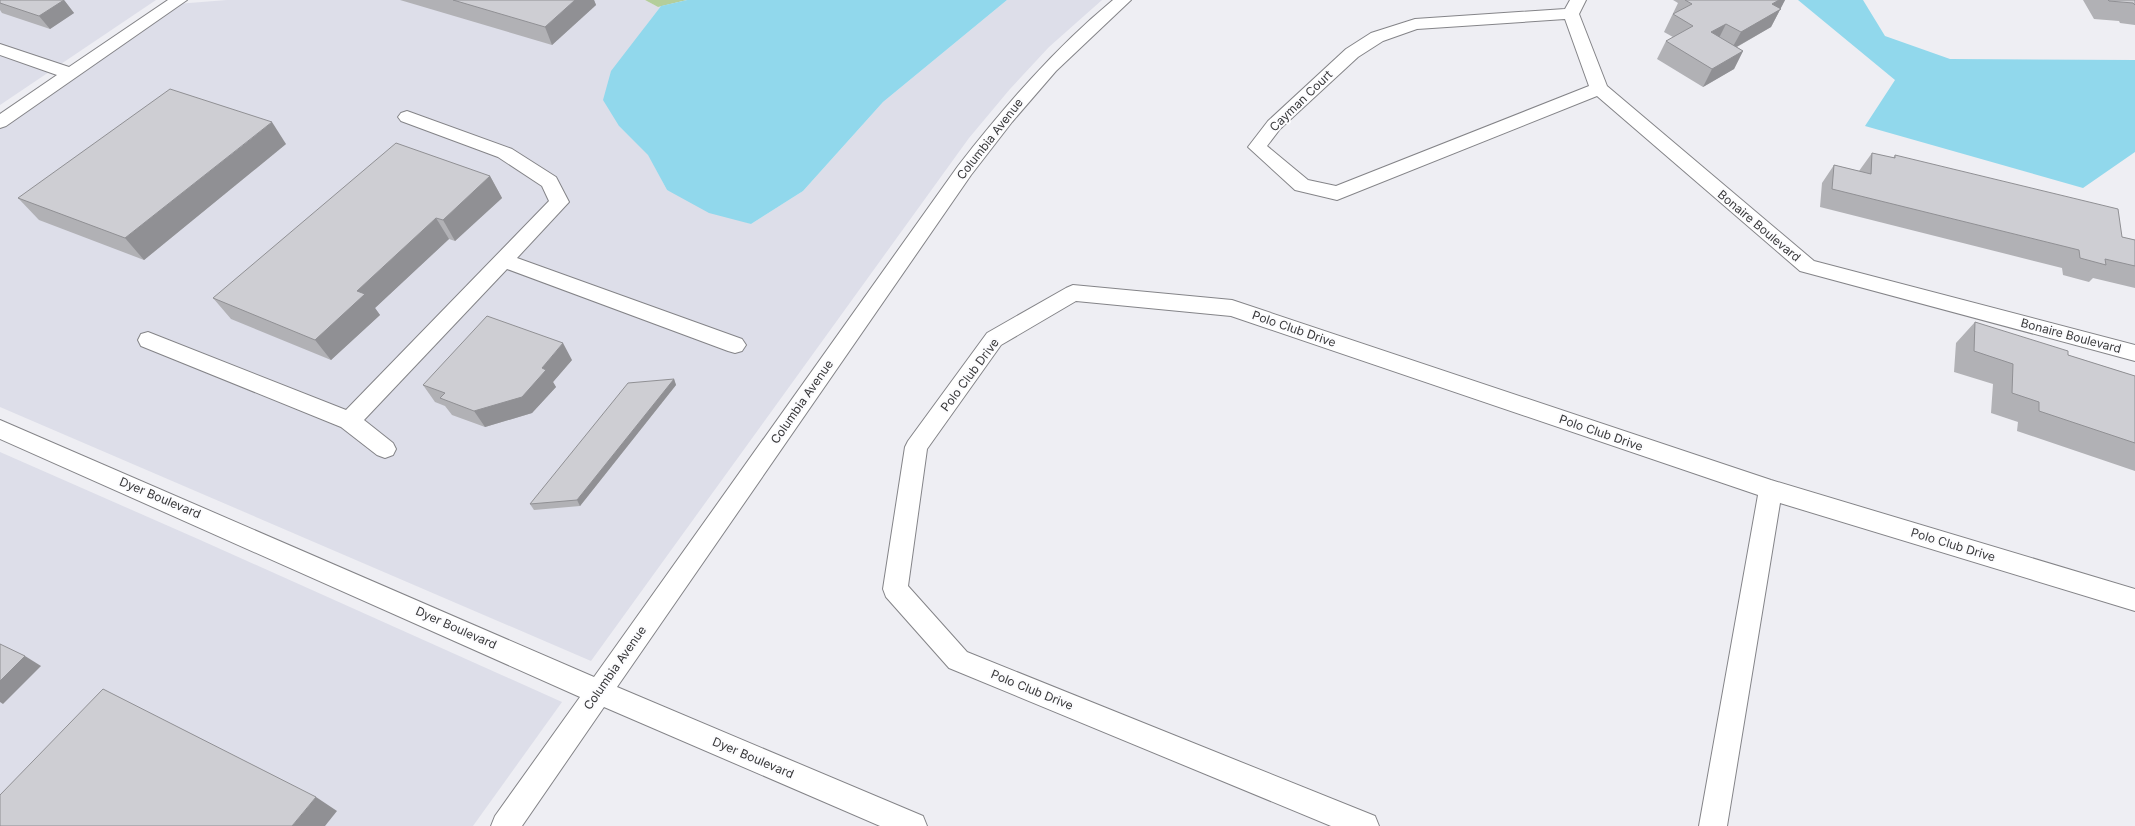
<svg xmlns="http://www.w3.org/2000/svg" width="2135" height="826" viewBox="0 0 2135 826" font-family="Inter,sans-serif">
  <style>
    .built { fill: #dddee9 }
    .green { fill: #b4ce9b }
    .water { fill: #91d8ec }
    .lines { fill: none; stroke-linecap: round; stroke-linejoin: round }
    .lane-casing { stroke: #848488; stroke-width: 2 }
    .street-casing { stroke: #848488; stroke-width: 2 }
    .secondary-casing { stroke: #848488; stroke-width: 2 }
    .lane { fill: #fff; fill-rule: evenodd }
    .street { fill: #fff; fill-rule: evenodd }
    .secondary { fill: #fff; fill-rule: evenodd }
    .wall { fill: #b1b1b5 }
    .shaded-wall { fill: #909094 }
    .building { fill: #ceced3; stroke: #909094 }
    .labels { text-anchor: middle; stroke-width: 4; stroke-linejoin: round; paint-order: stroke }
    .street-label { font-size: 12px; fill: #39393b; stroke: #fcfcfe }
  </style>
  <rect width="100%" height="100%" fill="#eeeef3"/>
  <g class="built">
    <path d="M0 0H156L0 105Z"/>
    <path d="M227 0H645L658 7 661 6 645 27 619 126 648 154 667 190 751 224 803 191 883 102 1007 0H1102L1049 47 1010 89 969 138 591 661 0 407V116L164 5Z"/>
    <path d="M0 452 198 539 562 702 473 826H0Z"/>
  </g>
  <path class="green" d="M645 0H687L658 7Z"/>
  <g class="water">
    <path d="M687 0H1007L883 102 803 191 751 224 709 213 667 190 648 155 619 126 603 100 611 71 661 6Z"/>
    <path d="M1798 0H1863L1885 36 1950 59 2135 60V152L2083 188 1865 126 1895 80Z"/>
  </g>
  <g class="lines">
    <g class="lane-casing">
      <g id="lane">
        <path d="M168 0H187L6 126 0 128V114L57 75 0 55V44L69 67Z"/>
        <path d="M407 111 512 149 556 177 569 202 517 258 742 339 746 345 742 351 735 353 728 351 507 269 364 420 393 443 396 449 393 455 385 458 377 455 341 427 141 346 138 340 141 334 148 332 346 410 549 201 542 186 498 157 401 121 398 117 401 113Z"/>
        <path d="M1073 285 1232 300 1771 480 2135 589V611L1780 503 1727 826H1699L1758 495 1231 316 1076 301 1001 345 927 449 908 586 967 652 1375 816 1379 826H1331L949 668 886 597 883 589 905 447 908 441 987 333 1066 288Z"/>
      </g>
    </g>
    <g class="street-casing">
      <path id="street" d="M1570 0H1586L1579 14 1607 86 1814 261 2135 345V361L1800 271 1597 96 1337 200 1295 190 1248 147 1268 121 1346 49 1371 33 1415 19 1565 9ZM1565 19 1589 86 1336 186 1308 180 1267 146 1280 129 1358 57 1383 41 1417 29Z"/>
    </g>
    <g class="secondary-casing">
      <path id="secondary" d="M1113 0H1131L1056 71 1012 122 971 175 617 687 923 816 927 826H880L604 707 522 826H491L495 816 580 697 0 439V420L594 677 958 166C1005 106 1054 49 1113 0Z"/>
    </g>
    <use href="#lane" class="lane"/>
    <use href="#street" class="street"/>
    <use href="#secondary" class="secondary"/>
  </g>
  <g class="wall">
    <path d="M0 0H64L74 13 50 29 2 13 0 10Z"/>
    <path d="M400 0H594L596 5 552 45Z"/>
    <path d="M1673 0H1785L1771 27 1737 47 1743 51 1734 69 1703 87 1657 59 1666 41 1673 37 1664 32 1678 3Z"/>
    <path d="M2083 0H2135V25L2120 23 2119 21 2094 19Z"/>
    <path d="M286 144 144 260 39 220 18 198Z"/>
    <path d="M1872 153 1893 158 1895 155 2122 237 2135 240V288L2093 278 2089 282 2063 275 2062 268 1820 207 1822 183 1834 165 1859 171Z"/>
    <path d="M490 176 502 198 455 241 449 239 375 308 380 315 331 360 231 319 213 298Z"/>
    <path d="M1975 322 2068 355 2135 376V471L2017 431 2018 422 1991 413 1993 384 1954 372 1956 343Z"/>
    <path d="M572 360 553 382 556 387 532 413 485 427 452 415 445 406 435 402 423 385Z"/>
    <path d="M674 379 676 385 580 506 534 510 530 504Z"/>
  </g>
  <g class="shaded-wall">
    <path d="M64 0 74 13 50 29 39 16Z"/>
    <path d="M575 0H594L596 5 552 45 545 27Z"/>
    <path d="M1779 0H1785L1771 27 1731 50 1741 32 1772 4Z"/>
    <path d="M1726 24 1717 42 1711 32Z"/>
    <path d="M1743 51 1734 69 1703 87 1712 69Z"/>
    <path d="M272 122 286 144 144 260 125 238Z"/>
    <path d="M490 176 502 198 455 241 443 220Z"/>
    <path d="M436 218 449 239 375 308 380 315 331 360 315 340 357 291Z"/>
    <path d="M563 343 572 360 553 382 556 387 532 413 485 427 474 411 542 368Z"/>
    <path d="M674 379 676 385 580 506 577 500Z"/>
    <path d="M25 656 41 666 3 704 0 702V681Z"/>
    <path d="M316 797 337 811 325 826H292Z"/>
  </g>
  <g class="building">
    <path d="M0 0H64L39 16 0 3Z"/>
    <path d="M453 0H575L545 27Z"/>
    <path d="M1685 0H1779L1772 4 1781 9 1741 32 1726 24 1711 32 1743 51 1712 69 1666 41 1693 26 1673 14 1692 4Z"/>
    <path d="M2108 0H2135V5L2133 3 2109 1Z"/>
    <path d="M170 89 272 122 125 238 18 198Z"/>
    <path d="M396 143 490 176 443 220 436 218 357 291 365 294 315 340 213 298Z"/>
    <path d="M1872 153 1895 158V155L2118 209 2122 237 2135 240V266L2105 259 2106 265 2080 258 2079 250 1832 189 1834 165 1871 174Z"/>
    <path d="M487 316 563 343 542 368 546 370 522 397 474 411 440 398 445 393 423 385Z"/>
    <path d="M1975 322 2068 351V355L2135 376V443L2039 411V402L2012 393 2013 364 1974 351Z"/>
    <path d="M674 379 577 500 530 504 628 383Z"/>
    <path d="M0 644 25 656 0 681Z"/>
    <path d="M103 689 316 797 292 826H0V795Z"/>
  </g>
  <g class="labels">
    <g class="street-label">
      <text transform="translate(1301 101) rotate(-44)" y="4">Cayman Court</text>
      <text transform="translate(990 139) rotate(-52)" y="4">Columbia Avenue</text>
      <text transform="translate(1759 226) rotate(40)" y="4">Bonaire Boulevard</text>
      <text transform="translate(1294 329) rotate(19)" y="4">Polo Club Drive</text>
      <text transform="translate(2071 336) rotate(15)" y="4">Bonaire Boulevard</text>
      <text transform="translate(970 375) rotate(-53)" y="4">Polo Club Drive</text>
      <text transform="translate(802 402) rotate(-55)" y="4">Columbia Avenue</text>
      <text transform="translate(1601 433) rotate(19)" y="4">Polo Club Drive</text>
      <text transform="translate(160 498) rotate(23)" y="4">Dyer Boulevard</text>
      <text transform="translate(1953 545) rotate(17)" y="4">Polo Club Drive</text>
      <text transform="translate(456 628) rotate(24)" y="4">Dyer Boulevard</text>
      <text transform="translate(615 668) rotate(-55)" y="4">Columbia Avenue</text>
      <text transform="translate(1032 690) rotate(22)" y="4">Polo Club Drive</text>
      <text transform="translate(753 758) rotate(23)" y="4">Dyer Boulevard</text>
    </g>
  </g>
</svg>
